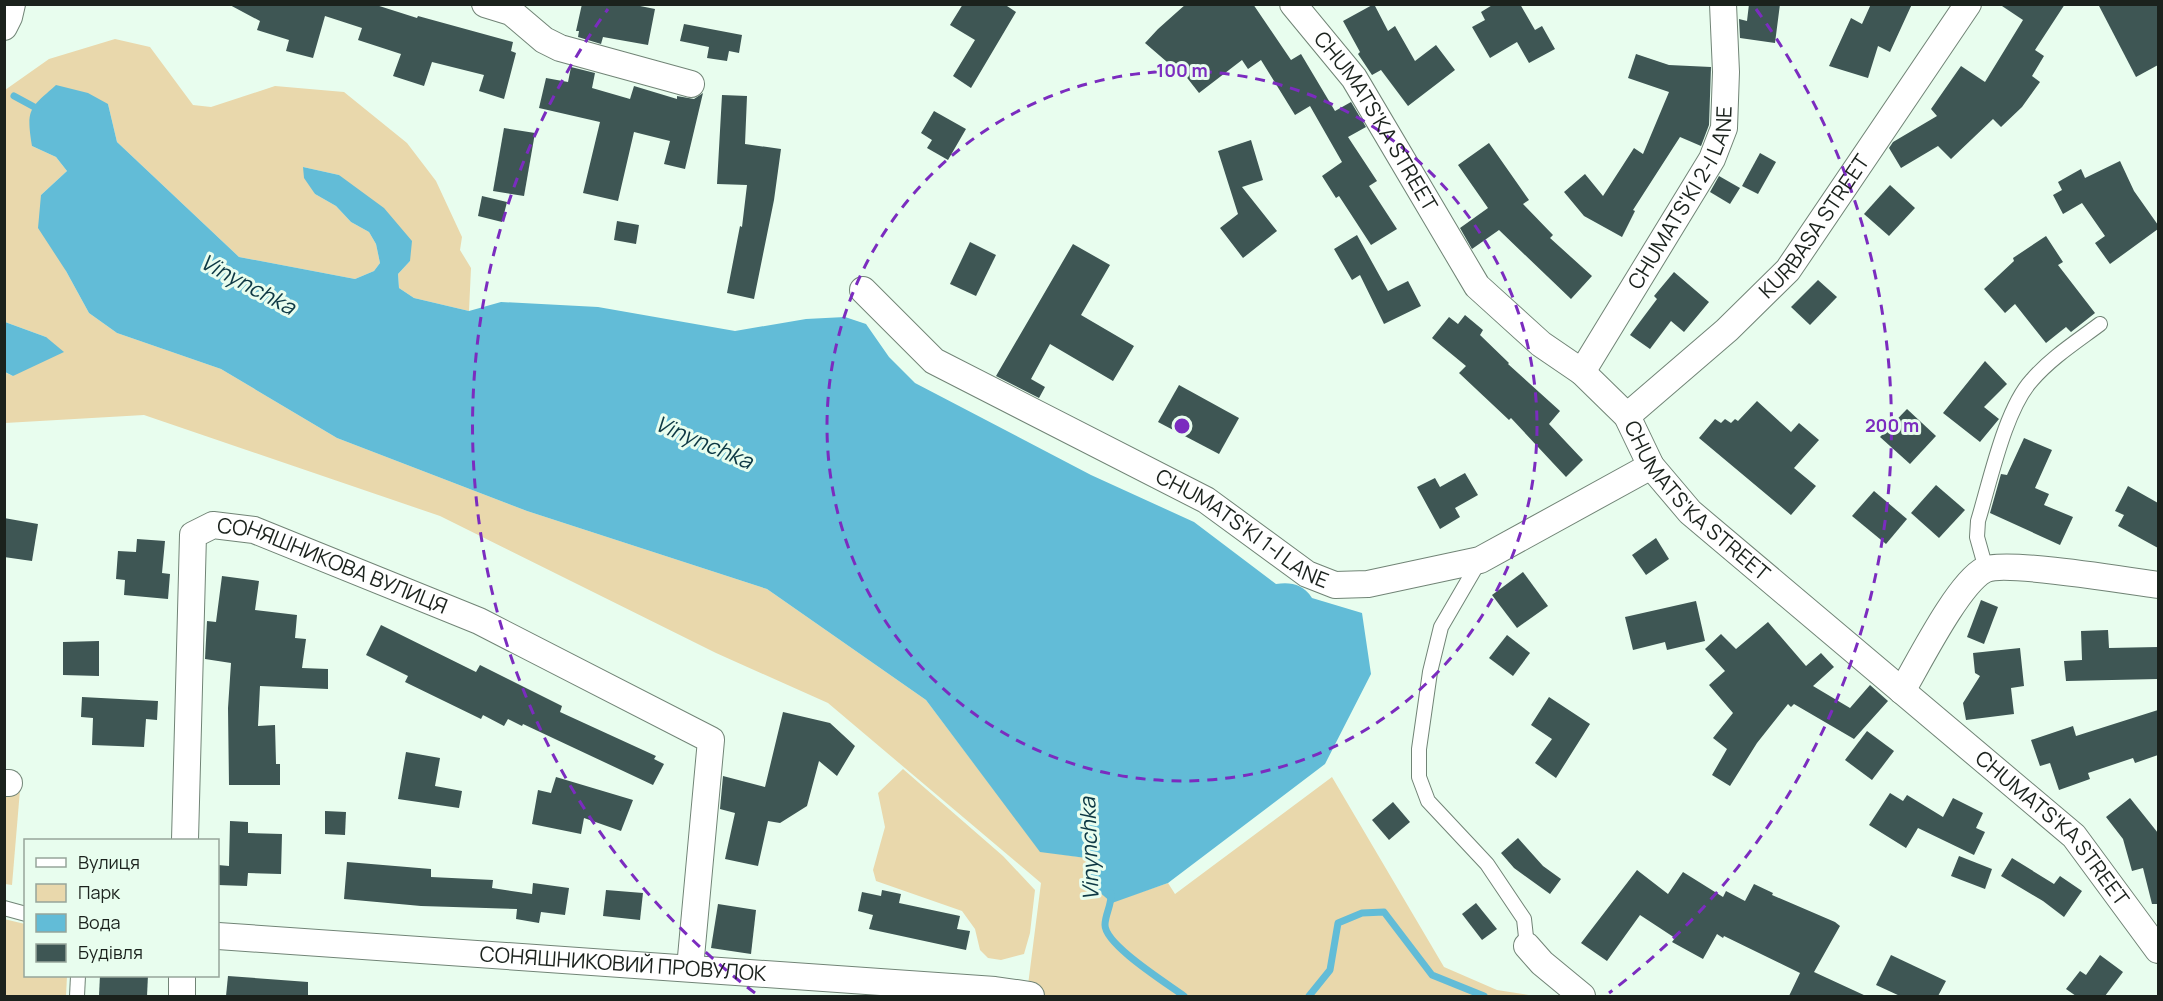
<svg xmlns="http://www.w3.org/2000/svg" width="2163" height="1001" viewBox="0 0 2163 1001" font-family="Manrope,sans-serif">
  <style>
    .green { fill: #e9d8ac }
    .water { fill: #62bcd7 }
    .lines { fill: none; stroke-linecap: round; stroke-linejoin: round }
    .stream { stroke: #62bcd7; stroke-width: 7 }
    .building { fill: #3e5654 }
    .service-casing { stroke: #718476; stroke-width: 16 }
    .minor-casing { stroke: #718476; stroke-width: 28 }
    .service { stroke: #fff; stroke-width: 14 }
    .minor { stroke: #fff; stroke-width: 26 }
    .ring { fill: none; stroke: #7b2cbf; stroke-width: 3; stroke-dasharray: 10 8 }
    .labels { text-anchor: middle; stroke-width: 6; stroke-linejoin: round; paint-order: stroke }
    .street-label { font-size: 21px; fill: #1b221d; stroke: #e8fdee }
    .water-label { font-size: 22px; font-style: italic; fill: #0d3844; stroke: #e8fdee }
    .centre { fill: #7b2cbf; stroke: #e8fdee; stroke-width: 3 }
    .ring-label { font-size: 18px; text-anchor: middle; font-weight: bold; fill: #7b2cbf; stroke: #e8fdee; stroke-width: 6; stroke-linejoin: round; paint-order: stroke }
  </style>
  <rect width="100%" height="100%" fill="#e8fdee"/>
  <g class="green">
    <path d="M115 39 150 47 193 105 211 107 275 86 344 92 407 143 436 181 462 237 460 250 471 268 469 311 414 298 399 288 398 274 410 261 339 175 303 167 315 194 336 206 351 222 369 232 376 244 380 263 374 271 355 279 239 257 117 142 108 104 32 146 56 157 67 171 41 195 66 271 89 313 117 333 221 369 337 438 527 511 767 589 926 700 1040 851 1086 858 1090 884 1112 902 1168 883 1175 894 1332 777 1444 967 1497 990 1535 996H1184L1180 994V996H1036L1028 985 1041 883 828 703 716 653 440 516 144 415 5 423 4 372 13 376 46 337 5 322V90L49 59Z"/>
    <path d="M903 769 1003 856 1035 890 1030 933 1024 954 1001 960 988 958 980 950 975 929 962 911 876 881 873 870 885 827 878 793Z"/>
    <path d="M4 789 20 790 12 885 5 884Z"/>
    <path d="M4 919 25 924 26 976H67L66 996H5Z"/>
  </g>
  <g class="water">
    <path d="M56 85 88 93 108 104 117 142 239 257 355 279 374 271 380 263 376 244 369 232 351 222 336 206 315 194 304 178 303 167 339 175 384 208 412 241 410 261 398 274 399 288 414 298 469 311 501 302 598 307 735 331 806 319 845 317 866 324 889 357 915 383 1091 475 1194 522 1276 584C1291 582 1303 584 1312 598L1362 613 1371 674 1325 764 1168 883 1112 903 1090 884 1086 858 1040 852 926 700 767 589 527 511 337 438 221 369 117 333 89 313 66 271 38 228 41 195 67 171 56 157 32 146C26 109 29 109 56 85Z"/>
    <path d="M5 322 46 337 64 352 13 376 5 372Z"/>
  </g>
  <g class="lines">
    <g class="stream">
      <path d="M14 96 38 109"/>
      <path d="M1111 893C1112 905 1105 914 1105 925 1105 945 1168 984 1184 996"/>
      <path d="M1309 996 1330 970 1338 923 1362 913 1384 912 1432 975 1484 996"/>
    </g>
  </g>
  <g class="building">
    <path d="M228 4H373L417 18 418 16 513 42 511 51 516 53 504 99 479 91 484 75 432 62 424 86 393 76 401 54 358 40 362 28 325 16 313 58 286 51 289 40 257 30 260 21Z"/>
    <path d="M582 4H630L655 9 648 45 603 37 601 44 578 37 579 31H576Z"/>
    <path d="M963 4H1004L1016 12 971 88 953 76 975 40 950 25Z"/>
    <path d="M1186 4H1253L1291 60 1301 54 1335 111 1351 102 1366 127 1348 137 1377 181 1369 186 1397 229 1371 245 1339 196 1336 198 1322 176 1342 162 1310 106 1295 115 1261 60 1248 69 1242 60 1199 93 1177 65 1174 68 1145 43 1158 29Z"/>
    <path d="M1374 4 1388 31 1395 26 1415 61 1436 45 1455 70 1408 106 1381 70 1372 75 1358 54 1360 52 1343 21Z"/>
    <path d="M1494 4H1520L1535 30 1542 26 1555 49 1529 63 1517 42 1490 58 1472 27 1485 20 1481 12Z"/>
    <path d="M1749 4H1780L1775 43 1740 38 1739 19 1747 21Z"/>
    <path d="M1871 4H1912L1890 52 1878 46 1868 78 1829 66 1851 18 1862 24Z"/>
    <path d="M1999 4H2065L2035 50 2044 56 2032 76 2040 82 2022 107 2001 127 1993 119 1951 159 1938 146 1901 168 1889 148 1893 142 1937 116 1931 109 1961 66 1985 82 2023 20Z"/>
    <path d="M2098 4H2158V65L2136 77Z"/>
    <path d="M684 24 742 35 739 53 729 51 727 61 707 58 709 47 680 41Z"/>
    <path d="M1636 54 1669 65 1711 67 1709 125 1701 146 1680 137 1633 210 1635 211 1622 237 1584 216 1564 192 1585 174 1603 196 1634 148 1643 154 1669 92 1628 78Z"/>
    <path d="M571 67 595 73 592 88 630 99 634 86 677 99V96L694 99 703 93 685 169 664 164 670 141 634 132 618 201 583 193 600 122 539 108 546 78 568 82Z"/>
    <path d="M722 95 747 96 745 144 781 149 774 200 754 299 727 293 740 226 742 227 747 185 717 184Z"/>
    <path d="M934 111 966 129 948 160 927 148 932 140 921 133Z"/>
    <path d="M504 128 535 133 524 196 493 191Z"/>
    <path d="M1251 140 1263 180 1242 187 1277 231 1243 258 1220 228 1238 214 1218 151Z"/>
    <path d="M1489 143 1529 200 1523 204 1553 235 1550 238 1592 276 1571 299 1499 230 1472 249 1460 228 1488 208 1458 165Z"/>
    <path d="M1760 153 1776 162 1758 194 1742 186Z"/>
    <path d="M2120 161 2134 191 2158 225V229L2110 264 2095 243 2105 236 2082 203 2063 214 2053 195 2062 190 2058 182 2081 169 2085 178Z"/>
    <path d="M1719 176 1740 188 1730 204 1710 192Z"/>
    <path d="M1890 185 1915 208 1889 236 1864 214Z"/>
    <path d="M482 196 507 202 502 222 478 216Z"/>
    <path d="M617 221 639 225 636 244 614 240Z"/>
    <path d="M1357 235 1388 291 1408 281 1421 306 1384 324 1360 275 1352 280 1334 249Z"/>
    <path d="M2046 236 2063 262 2058 265 2095 313 2071 332 2066 327 2046 343 2015 304 2005 313 1984 289 2014 261 2013 258Z"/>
    <path d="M970 242 996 255 976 296 950 284Z"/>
    <path d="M1073 244 1110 265 1081 315 1134 346 1113 381 1050 344 1031 379 1045 387 1039 398 996 376Z"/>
    <path d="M1674 272 1709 302 1684 332 1671 321 1650 349 1630 335 1657 299 1654 296Z"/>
    <path d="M1818 280 1837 297 1810 325 1791 307Z"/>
    <path d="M1465 315 1483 330 1480 335 1509 363 1508 364 1560 411 1549 424 1583 460 1566 477 1511 418 1509 420 1459 373 1466 366 1432 338 1449 317 1458 324Z"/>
    <path d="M1985 361 2007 384 1984 407 1999 419 1980 442 1943 413Z"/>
    <path d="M1179 385 1239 418 1219 454 1158 422Z"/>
    <path d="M1757 401 1791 432 1799 423 1819 440 1794 468 1816 486 1791 515 1699 438 1715 419 1721 423 1725 419 1731 423 1735 419 1738 421Z"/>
    <path d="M1907 409 1936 436 1910 464 1880 437Z"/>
    <path d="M2024 438 2052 450 2035 488 2049 494 2044 505 2073 517 2060 545 1990 513 2001 474 2007 475Z"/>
    <path d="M1465 473 1478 495 1455 508 1460 517 1440 529 1417 487 1435 478 1440 487Z"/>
    <path d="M1936 485 1965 510 1939 538 1911 513Z"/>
    <path d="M2128 486 2158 503V548L2118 526 2124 515 2115 511Z"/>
    <path d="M1874 491 1907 519 1886 544 1852 516Z"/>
    <path d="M4 518 38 524 32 561 4 557Z"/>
    <path d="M1656 538 1669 559 1646 575 1632 555Z"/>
    <path d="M137 539 165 541 162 573 170 574 168 599 124 595 125 580 116 579 118 551 136 552Z"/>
    <path d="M1523 572 1548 606 1517 628 1492 595Z"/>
    <path d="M222 576 259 581 255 610 297 615 295 638 306 639 302 668 328 669V689L260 686 258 726 275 725 276 764H280V785H229L228 708 231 663 205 659 207 621 216 622Z"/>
    <path d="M1981 600 1998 607 1984 644 1967 637Z"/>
    <path d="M1696 601 1705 641 1667 650 1665 642 1633 650 1625 617Z"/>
    <path d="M1768 622 1806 666 1821 653 1834 667 1813 686 1850 708 1870 685 1888 701 1854 739 1794 704 1791 707 1788 704 1757 743 1730 786 1712 775 1727 749 1713 738 1733 713 1709 685 1725 671 1705 649 1721 634 1736 649Z"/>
    <path d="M381 625 476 672 480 665 562 706 560 712 656 756 654 759 664 764 653 785 523 724 522 726 508 719 504 726 483 715 481 719 405 682 408 676 366 655Z"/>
    <path d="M2108 630 2109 648 2158 647V679L2066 681 2064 661 2082 660 2081 631Z"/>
    <path d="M1507 635 1530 653 1513 676 1489 658Z"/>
    <path d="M99 641V676L63 675V642Z"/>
    <path d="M2020 648 2024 686 2011 688 2014 714 1966 720 1963 703 1980 676 1975 673 1973 653Z"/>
    <path d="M82 697 158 701 157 720 146 719 144 747 92 745 93 718 81 717Z"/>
    <path d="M1549 697 1590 724 1556 778 1535 763 1552 739 1531 725Z"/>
    <path d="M2158 710V755L2135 763 2133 758 2088 773 2090 779 2059 790 2050 763 2040 766 2031 740 2073 726 2076 736Z"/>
    <path d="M783 712 830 723 855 746 837 776 819 761 807 806 780 823 768 821 758 866 725 859 735 813 720 809 723 776 765 787Z"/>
    <path d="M1867 731 1894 751 1872 780 1845 760Z"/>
    <path d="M406 752 440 758 435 786 462 791 459 808 398 799Z"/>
    <path d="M556 777 633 800 621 831 584 818 581 834 532 824 538 790 551 793Z"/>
    <path d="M1890 793 1903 801 1907 795 1943 817 1953 798 1983 813 1976 828 1985 832 1974 855 1918 828 1906 848 1869 825Z"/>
    <path d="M2130 798 2158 833V904H2152L2143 868 2132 871 2123 839 2106 817Z"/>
    <path d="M1393 802 1410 822 1389 840 1372 820Z"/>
    <path d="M325 811 346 812 345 835 325 834Z"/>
    <path d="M230 821 248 822V833L282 834 281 874 248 873 247 886 218 885V865L229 866Z"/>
    <path d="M1518 838 1543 866 1561 879 1550 894 1514 868 1501 853Z"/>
    <path d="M1959 856 1992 869 1985 889 1951 876Z"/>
    <path d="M2012 858 2054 884 2060 876 2082 891 2064 917 2043 901 2001 876Z"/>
    <path d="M347 862 431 869V877L493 880 492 888 532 894 533 883 569 888 565 915 541 912 539 923 516 919 517 909 421 906 344 899Z"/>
    <path d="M1637 870 1668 894 1683 872 1723 897 1726 891 1745 901 1754 884 1773 893 1772 895 1835 922 1840 926 1814 972 1866 996H1789L1800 973 1724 936 1723 938 1717 934 1703 959 1672 942 1675 938 1640 915 1607 961 1581 943Z"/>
    <path d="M606 890 643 893 640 920 603 916Z"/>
    <path d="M882 890 901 894 899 903 960 916 957 929 970 931 966 950 869 929 873 915 858 911 862 892 881 896Z"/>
    <path d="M1476 903 1497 929 1482 940 1462 914Z"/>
    <path d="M718 904 756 910 751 954 711 948Z"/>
    <path d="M1891 955 1946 981 1938 996H1900L1876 985Z"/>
    <path d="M2100 955 2123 972 2105 996H2076L2066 989 2080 971 2086 975Z"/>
    <path d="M100 975H148L147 996H99Z"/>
    <path d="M228 976 308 982V996H226Z"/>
  </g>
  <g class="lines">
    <g class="service-casing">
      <g id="service">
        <path d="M1480 560 1441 627 1430 672 1419 749V777L1428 801 1487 864 1524 919 1527 946"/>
        <path d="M1986 569 1977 537 1978 521C1990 482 2005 409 2032 380 2051 358 2076 342 2100 324"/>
        <path d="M4 908 26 914"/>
        <path d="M77 996 78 976"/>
      </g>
    </g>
    <g class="minor-casing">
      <g id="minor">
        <path d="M485 4 511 12 544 40 560 48 691 84"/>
        <path id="s1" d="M1293 4 1354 78 1477 286 1541 344 1582 372 1627 416 1651 466 1690 512 2074 836 2158 950"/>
        <path d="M4 27 9 17 12 4"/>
        <path id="s2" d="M863 290 934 361 1206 500 1307 574 1335 585 1368 584 1480 560 1651 466"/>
        <path id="s3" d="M1582 372 1712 159 1724 128 1726 72 1723 4"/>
        <path id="s4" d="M1627 416 1727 330 1788 270 1968 4"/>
        <path d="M1902 691C1919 662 1958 584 1984 570 2003 560 2130 581 2158 585"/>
        <path d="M4 783H9"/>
        <path id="s5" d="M185 840 193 535 213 525 254 530 479 621 711 740 690 968"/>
        <path id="s6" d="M218 936 995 990 1030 995 1031 996"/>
        <path d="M1527 946 1542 963 1582 996"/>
        <path d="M182 996V976"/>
      </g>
    </g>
    <use href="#service" class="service"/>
    <use href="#minor" class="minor"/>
  </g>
  <g class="ring">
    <circle cx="1182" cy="426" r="355"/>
    <path d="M755 993A710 710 0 0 1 608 9M1756 9A710 710 0 0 1 1609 993"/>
  </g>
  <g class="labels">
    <g class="street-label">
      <text dy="7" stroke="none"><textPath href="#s1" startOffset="144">CHUMATS'KA STREET</textPath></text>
      <text dy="7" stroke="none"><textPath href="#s3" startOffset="202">CHUMATS'KI 2-I LANE</textPath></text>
      <text dy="7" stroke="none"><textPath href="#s4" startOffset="268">KURBASA STREET</textPath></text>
      <text dy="7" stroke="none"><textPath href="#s1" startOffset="648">CHUMATS'KA STREET</textPath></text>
      <text dy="7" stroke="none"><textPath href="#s2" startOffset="452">CHUMATS'KI 1-I LANE</textPath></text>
      <text dy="7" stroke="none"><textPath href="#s5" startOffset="454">СОНЯШНИКОВА ВУЛИЦЯ</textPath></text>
      <text dy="7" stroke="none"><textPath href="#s1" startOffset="1134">CHUMATS'KA STREET</textPath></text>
      <text dy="7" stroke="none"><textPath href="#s6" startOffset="406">СОНЯШНИКОВИЙ ПРОВУЛОК</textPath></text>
    </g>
    <g class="water-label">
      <text transform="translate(248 284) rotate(28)" y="8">Vinynchka</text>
      <text transform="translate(704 442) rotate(23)" y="8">Vinynchka</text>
      <text transform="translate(1089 849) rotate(-92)" y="8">Vinynchka</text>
    </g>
  </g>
  <circle cx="1182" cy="426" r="9" class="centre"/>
  <g class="ring-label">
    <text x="1182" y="77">100 m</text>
    <text x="1892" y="432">200 m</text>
  </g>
  <rect width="2163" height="1001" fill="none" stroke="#1b221d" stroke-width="12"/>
  <rect x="24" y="839" width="195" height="138" fill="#e8fdee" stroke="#96a59a" stroke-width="1.5"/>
  <rect x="36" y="858" width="30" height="9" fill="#ffffff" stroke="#96a59a" stroke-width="1.5"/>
  <text x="78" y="869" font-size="18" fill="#1b221d">Вулиця</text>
  <rect x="36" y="884" width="30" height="18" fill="#e9d8ac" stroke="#96a59a" stroke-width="1.5"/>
  <text x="78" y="899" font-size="18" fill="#1b221d">Парк</text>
  <rect x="36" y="914" width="30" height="18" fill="#62bcd7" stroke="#96a59a" stroke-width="1.5"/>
  <text x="78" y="929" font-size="18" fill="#1b221d">Вода</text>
  <rect x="36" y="944" width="30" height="18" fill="#3e5654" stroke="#96a59a" stroke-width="1.5"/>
  <text x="78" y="959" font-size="18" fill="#1b221d">Будівля</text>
</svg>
